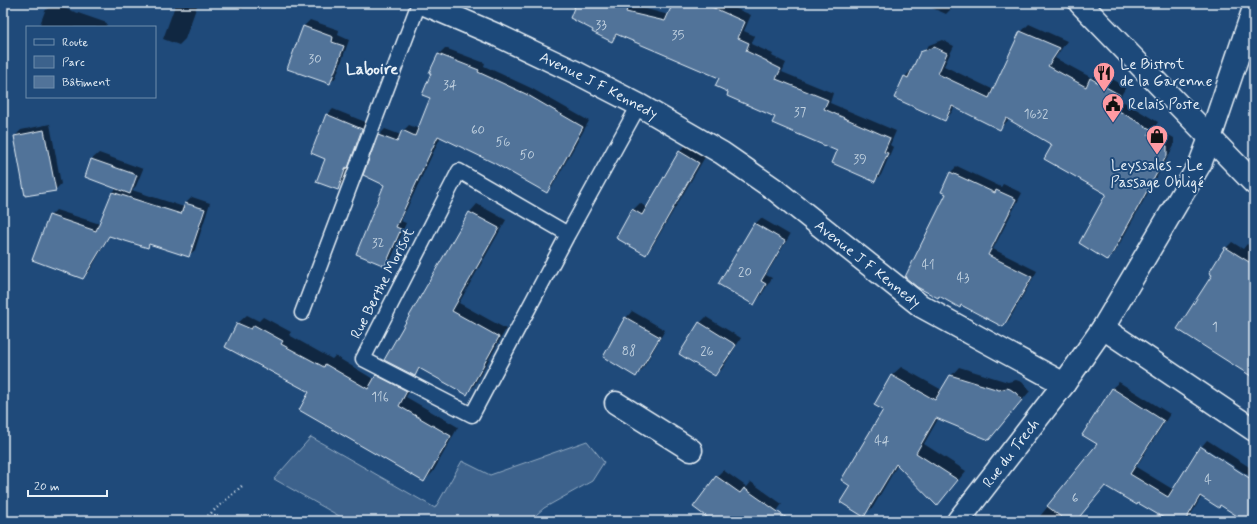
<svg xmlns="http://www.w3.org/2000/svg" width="1257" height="524" viewBox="0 0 1257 524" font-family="Mynerve,sans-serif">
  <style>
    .green { fill: #3c628c; stroke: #92aac2 }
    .shadow { fill: #0007 }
    .building { fill: #517399; stroke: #e8f1f8 }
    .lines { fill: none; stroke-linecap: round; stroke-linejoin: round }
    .service-casing { stroke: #e8f1f8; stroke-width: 17 }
    .minor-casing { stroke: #e8f1f8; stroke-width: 25 }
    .tertiary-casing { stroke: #e8f1f8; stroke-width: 25 }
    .secondary-casing { stroke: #e8f1f8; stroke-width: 25 }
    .path { stroke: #e8f1f8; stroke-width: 2.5; stroke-dasharray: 1 3; stroke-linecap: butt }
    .service { stroke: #1f4a7a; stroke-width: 14 }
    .minor { stroke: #1f4a7a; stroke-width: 22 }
    .tertiary { stroke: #1f4a7a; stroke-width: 22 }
    .secondary { stroke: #1f4a7a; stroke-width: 22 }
    .labels { text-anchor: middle; stroke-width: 4; stroke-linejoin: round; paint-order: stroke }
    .number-label { font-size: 13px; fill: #c2d2e0 }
    .poi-label { font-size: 15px; fill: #e8f1f8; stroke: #1f4a7a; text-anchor: start }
    .street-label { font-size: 15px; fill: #e8f1f8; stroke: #1f4a7a }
    .neighbourhood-label { font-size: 16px; font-weight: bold; fill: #e8f1f8; stroke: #1f4a7a }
  </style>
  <rect width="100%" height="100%" fill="#1f4a7a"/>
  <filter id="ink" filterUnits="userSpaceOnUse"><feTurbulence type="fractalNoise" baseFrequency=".025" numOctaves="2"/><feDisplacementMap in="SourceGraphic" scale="8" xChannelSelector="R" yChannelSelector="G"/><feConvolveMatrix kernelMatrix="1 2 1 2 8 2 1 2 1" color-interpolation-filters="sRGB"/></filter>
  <g filter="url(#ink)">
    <path class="green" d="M311 437 435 508 462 461 490 475 587 441 604 462 592 481 544 508 529 521H348L274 479Z"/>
    <g class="shadow">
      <path d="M176 3H198L185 39 179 45 163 39Z"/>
      <path d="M226 3H248L242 9Z"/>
      <path d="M566 3H632L631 5 669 15 674 3H723L751 15 744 31 755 36 751 44 773 54 772 56 786 63 782 72 833 93 830 103 896 131 890 145 893 147 881 175 875 181 838 150 730 91 720 78 618 34 612 41 595 29 575 7Z"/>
      <path d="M921 3H954L952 8 946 14Z"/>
      <path d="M52 4 107 23 106 27H39L45 11Z"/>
      <path d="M310 20 339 30 338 35 349 40 336 77 330 83 288 68 304 26Z"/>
      <path d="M1029 24 1067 41 1055 58 1092 78 1099 71 1126 87 1119 99 1158 122 1155 127 1174 138V146L1115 252 1108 260V194L1054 145 1009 119 1000 129 955 106 952 112 945 120 905 77 912 69 921 53 929 45 942 40 954 46 944 66 994 90 1021 32Z"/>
      <path d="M445 48 485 63 484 66 531 88 589 121 553 185 547 192 494 162 441 136 401 221 406 223 391 259 385 265V185L379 135 385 129 401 135 403 131 409 125 419 129 432 97V73L430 72 439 54Z"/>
      <path d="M333 109 368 123 354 161 351 163 344 182 337 189 326 158 327 115Z"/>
      <path d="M50 124 61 184 55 190 15 136 21 130Z"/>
      <path d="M686 145 705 157 652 247 646 254 633 210 640 203 647 208 679 152Z"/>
      <path d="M99 153 143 169 136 186 132 190 184 207 186 203 192 197 210 203 195 250 188 256 151 243 148 247 110 235 89 272 83 278 50 216 56 210 100 224 113 192 117 188 86 177 92 159Z"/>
      <path d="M957 166 1001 187 1003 184 1022 193 993 249 1037 271 1009 320 1003 326 962 304 960 307 948 194 942 191 951 172Z"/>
      <path d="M477 204 506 220 459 303 506 329 474 386 466 394 421 368 415 375 386 360 470 212Z"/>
      <path d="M761 218 790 235 766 275 772 278 760 297 754 304 755 224Z"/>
      <path d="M1232 242 1243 249 1247 244 1254 249V377L1213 274 1226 248Z"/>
      <path d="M632 311 665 330 642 370 636 376 604 356 626 318Z"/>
      <path d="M247 315 259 321 263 317 291 332 289 335 332 359 335 356 375 380 385 367 415 382 406 397 458 427 433 472 424 481 311 392 226 347 238 323Z"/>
      <path d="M706 317 741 338 722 369 715 375 700 323Z"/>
      <path d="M901 367 942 390 951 376 959 367 1008 382 1016 380 1022 382 1030 391 989 439 938 419 924 444 966 471 945 496 898 464 873 507 864 515 851 485 884 409 875 404 892 375Z"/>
      <path d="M1119 382 1170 414 1136 467 1174 490 1201 446V448L1254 482V521H1247L1221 504 1219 507 1202 496 1187 521H1171L1139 502 1105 485 1076 521H1030L1033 518 1036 521 1099 444 1083 434 1112 388Z"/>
      <path d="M1207 440 1254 470V479L1202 446Z"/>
      <path d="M723 470 747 487 751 482 782 504 770 521H713L694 507 717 476Z"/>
    </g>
    <g class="building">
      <path d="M576 3H629L626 12 665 21 673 3H703L745 22 738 38 749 43 746 51 767 61V62L781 69 776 79 828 100 824 109 890 138 884 152 888 153 875 182 832 163 837 151 772 123 775 117 727 96 728 92 715 86 719 78 616 34 612 42 592 32 593 30 570 18Z"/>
      <path d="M303 26 333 37 332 42 344 46 330 84 287 69Z"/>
      <path d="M1020 31 1060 48 1048 66 1086 87 1090 78 1120 95 1112 107 1152 130 1148 135 1167 146V155L1108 261 1079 243 1106 194 1044 159 1052 145 1006 118 1000 130 952 106 945 121 894 98 904 76 908 78 920 52 934 47 947 53 938 74 989 98Z"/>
      <path d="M438 54 479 70 478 72 526 94 583 127 547 193 494 163 438 136 396 227 401 229 385 266 356 254 384 185 363 175 378 135 397 142 402 130 415 136 430 98 422 95 431 73H429Z"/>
      <path d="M326 114 362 129 348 168 346 167 338 190 316 182 325 159 311 153Z"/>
      <path d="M44 130 56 191 25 196 14 136Z"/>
      <path d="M679 151 699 163 646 255 616 238 632 209 642 215Z"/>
      <path d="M91 159 137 175 130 194 85 177Z"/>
      <path d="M950 172 995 193 996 190 1016 199 988 255 1032 277 1003 327 961 305 960 308 939 296 938 298 917 287 905 277 946 194 941 192Z"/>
      <path d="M112 192 181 214 185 203 205 209 189 257 149 244 148 248 109 236 83 279 32 260 49 215 96 231Z"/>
      <path d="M469 212 499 228 452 311 499 337 467 395 419 368 415 376 384 360Z"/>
      <path d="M754 223 785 241 761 281 766 284 754 305 718 284Z"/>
      <path d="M1225 247 1254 265V378L1177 329 1212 275 1209 273Z"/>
      <path d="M625 317 660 337 636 377 603 357Z"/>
      <path d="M699 322 736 345 715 376 679 354Z"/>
      <path d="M237 323 251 329 254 325 283 341 281 344 324 367 325 364 368 389 376 375 407 391 399 406 451 436 424 482 299 410 309 392 225 347Z"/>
      <path d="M891 375 935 400 950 375 999 390 1007 388 1010 389 1016 393 1022 400 989 440 936 418 916 453 958 480 937 506 896 464 864 517 840 502 850 486 841 480 883 410 874 405Z"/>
      <path d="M1112 388 1164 421 1130 474 1168 497 1200 446 1254 481V521H1245L1220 505 1219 508 1200 496 1185 521H1169L1138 503 1137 505 1105 486 1076 521H1066L1047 506 1097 444 1082 435Z"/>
      <path d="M716 476 740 493 744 488 791 521H712L693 507Z"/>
    </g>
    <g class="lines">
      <g class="service-casing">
        <g id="service">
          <path d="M568 234 472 415 363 359 459 171 568 234 639 105"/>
          <path d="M302 313 419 3"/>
        </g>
      </g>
      <g class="minor-casing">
        <g id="minor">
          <path id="s1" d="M422 3 499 36 577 73 639 105 722 153 774 189 921 306 1064 384"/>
          <path d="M1210 138 1254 8"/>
          <path d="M1103 328 1254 430"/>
          <path d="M616 403 691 450"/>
        </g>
      </g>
      <g class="tertiary-casing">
        <g id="tertiary">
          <path id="s2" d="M958 521 1064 384 1103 328 1200 164 1210 138"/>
        </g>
      </g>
      <g class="secondary-casing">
        <path id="secondary" d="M1080 3 1254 183"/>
      </g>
      <path class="path" d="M202 521 243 485"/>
      <use href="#service" class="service"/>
      <use href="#minor" class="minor"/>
      <use href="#tertiary" class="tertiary"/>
      <use href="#secondary" class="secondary"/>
    </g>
  </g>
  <defs>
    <g id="restaurant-pin" transform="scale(1.15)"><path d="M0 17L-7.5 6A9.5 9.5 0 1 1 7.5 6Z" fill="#ff9aa2" stroke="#1f4a7a"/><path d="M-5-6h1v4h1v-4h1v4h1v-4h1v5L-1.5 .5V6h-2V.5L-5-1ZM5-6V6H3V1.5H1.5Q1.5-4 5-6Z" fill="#111"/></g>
    <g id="civic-pin" transform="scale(1.15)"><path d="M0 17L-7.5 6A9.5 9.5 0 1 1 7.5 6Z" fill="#ff9aa2" stroke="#1f4a7a"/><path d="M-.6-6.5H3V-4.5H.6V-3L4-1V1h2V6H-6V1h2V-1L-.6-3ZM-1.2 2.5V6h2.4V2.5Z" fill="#111"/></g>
    <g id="shop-pin" transform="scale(1.15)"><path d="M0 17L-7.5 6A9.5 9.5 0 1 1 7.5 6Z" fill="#ff9aa2" stroke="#1f4a7a"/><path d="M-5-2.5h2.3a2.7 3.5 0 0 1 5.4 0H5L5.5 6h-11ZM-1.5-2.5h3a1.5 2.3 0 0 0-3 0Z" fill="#111"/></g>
  </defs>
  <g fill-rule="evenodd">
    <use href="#restaurant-pin" x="1104" y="73"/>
    <use href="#civic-pin" x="1113" y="104"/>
    <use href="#shop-pin" x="1157" y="136"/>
  </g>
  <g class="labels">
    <g class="number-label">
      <text x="601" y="29">33</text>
      <text x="678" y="39">35</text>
      <text x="315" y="63">30</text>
      <text x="450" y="89">34</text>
      <text x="800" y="116">37</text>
      <text x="1036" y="118">1632</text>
      <text x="478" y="134">60</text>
      <text x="503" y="146">56</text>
      <text x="527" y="159">50</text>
      <text x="860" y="163">39</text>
      <text x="378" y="247">32</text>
      <text x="928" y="269">41</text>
      <text x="745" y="276">20</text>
      <text x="963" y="282">43</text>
      <text x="1215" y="331">1</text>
      <text x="629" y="355">88</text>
      <text x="707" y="355">26</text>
      <text x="380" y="401">116</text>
      <text x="882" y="445">44</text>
      <text x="1208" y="484">4</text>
      <text x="1075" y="502">6</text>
    </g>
    <g class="poi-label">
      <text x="1120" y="69">Le Bistrot<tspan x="1120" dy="17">de la Garenne</tspan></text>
      <text x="1128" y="109">Relais Poste</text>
      <text x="1157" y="170" text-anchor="middle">Leyssales - Le<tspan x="1157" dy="17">Passage Obligé</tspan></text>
    </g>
    <g class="street-label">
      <text dy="5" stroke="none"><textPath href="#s1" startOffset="195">Avenue J F Kennedy</textPath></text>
      <text dy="5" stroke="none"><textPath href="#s1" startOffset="519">Avenue J F Kennedy</textPath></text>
      <text transform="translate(382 283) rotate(-63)" y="5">Rue Berthe Morisot</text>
      <text dy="5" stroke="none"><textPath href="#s2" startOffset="86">Rue du Trech</textPath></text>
    </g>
    <g class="neighbourhood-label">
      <text x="372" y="74">Laboire</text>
    </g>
  </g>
  <rect width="1257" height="524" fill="none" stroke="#1f4a7a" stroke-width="16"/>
  <rect x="8" y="8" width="1241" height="508" fill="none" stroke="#e8f1f8" stroke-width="1.5" filter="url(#ink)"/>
  <rect x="26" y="26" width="130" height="72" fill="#1f4a7a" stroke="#6f8dac"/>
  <rect x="34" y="39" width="20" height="6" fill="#1f4a7a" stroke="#6f8dac"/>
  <text x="62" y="46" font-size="12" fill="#e8f1f8">Route</text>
  <rect x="34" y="56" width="20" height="12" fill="#3c628c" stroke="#6f8dac"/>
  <text x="62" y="66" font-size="12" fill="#e8f1f8">Parc</text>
  <rect x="34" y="76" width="20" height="12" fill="#517399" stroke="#6f8dac"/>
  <text x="62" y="86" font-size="12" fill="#e8f1f8">Bâtiment</text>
  <path d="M28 490v6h79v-6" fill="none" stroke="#e8f1f8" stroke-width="2"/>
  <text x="34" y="490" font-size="12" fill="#e8f1f8" stroke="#1f4a7a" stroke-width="3" paint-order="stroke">20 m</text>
</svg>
